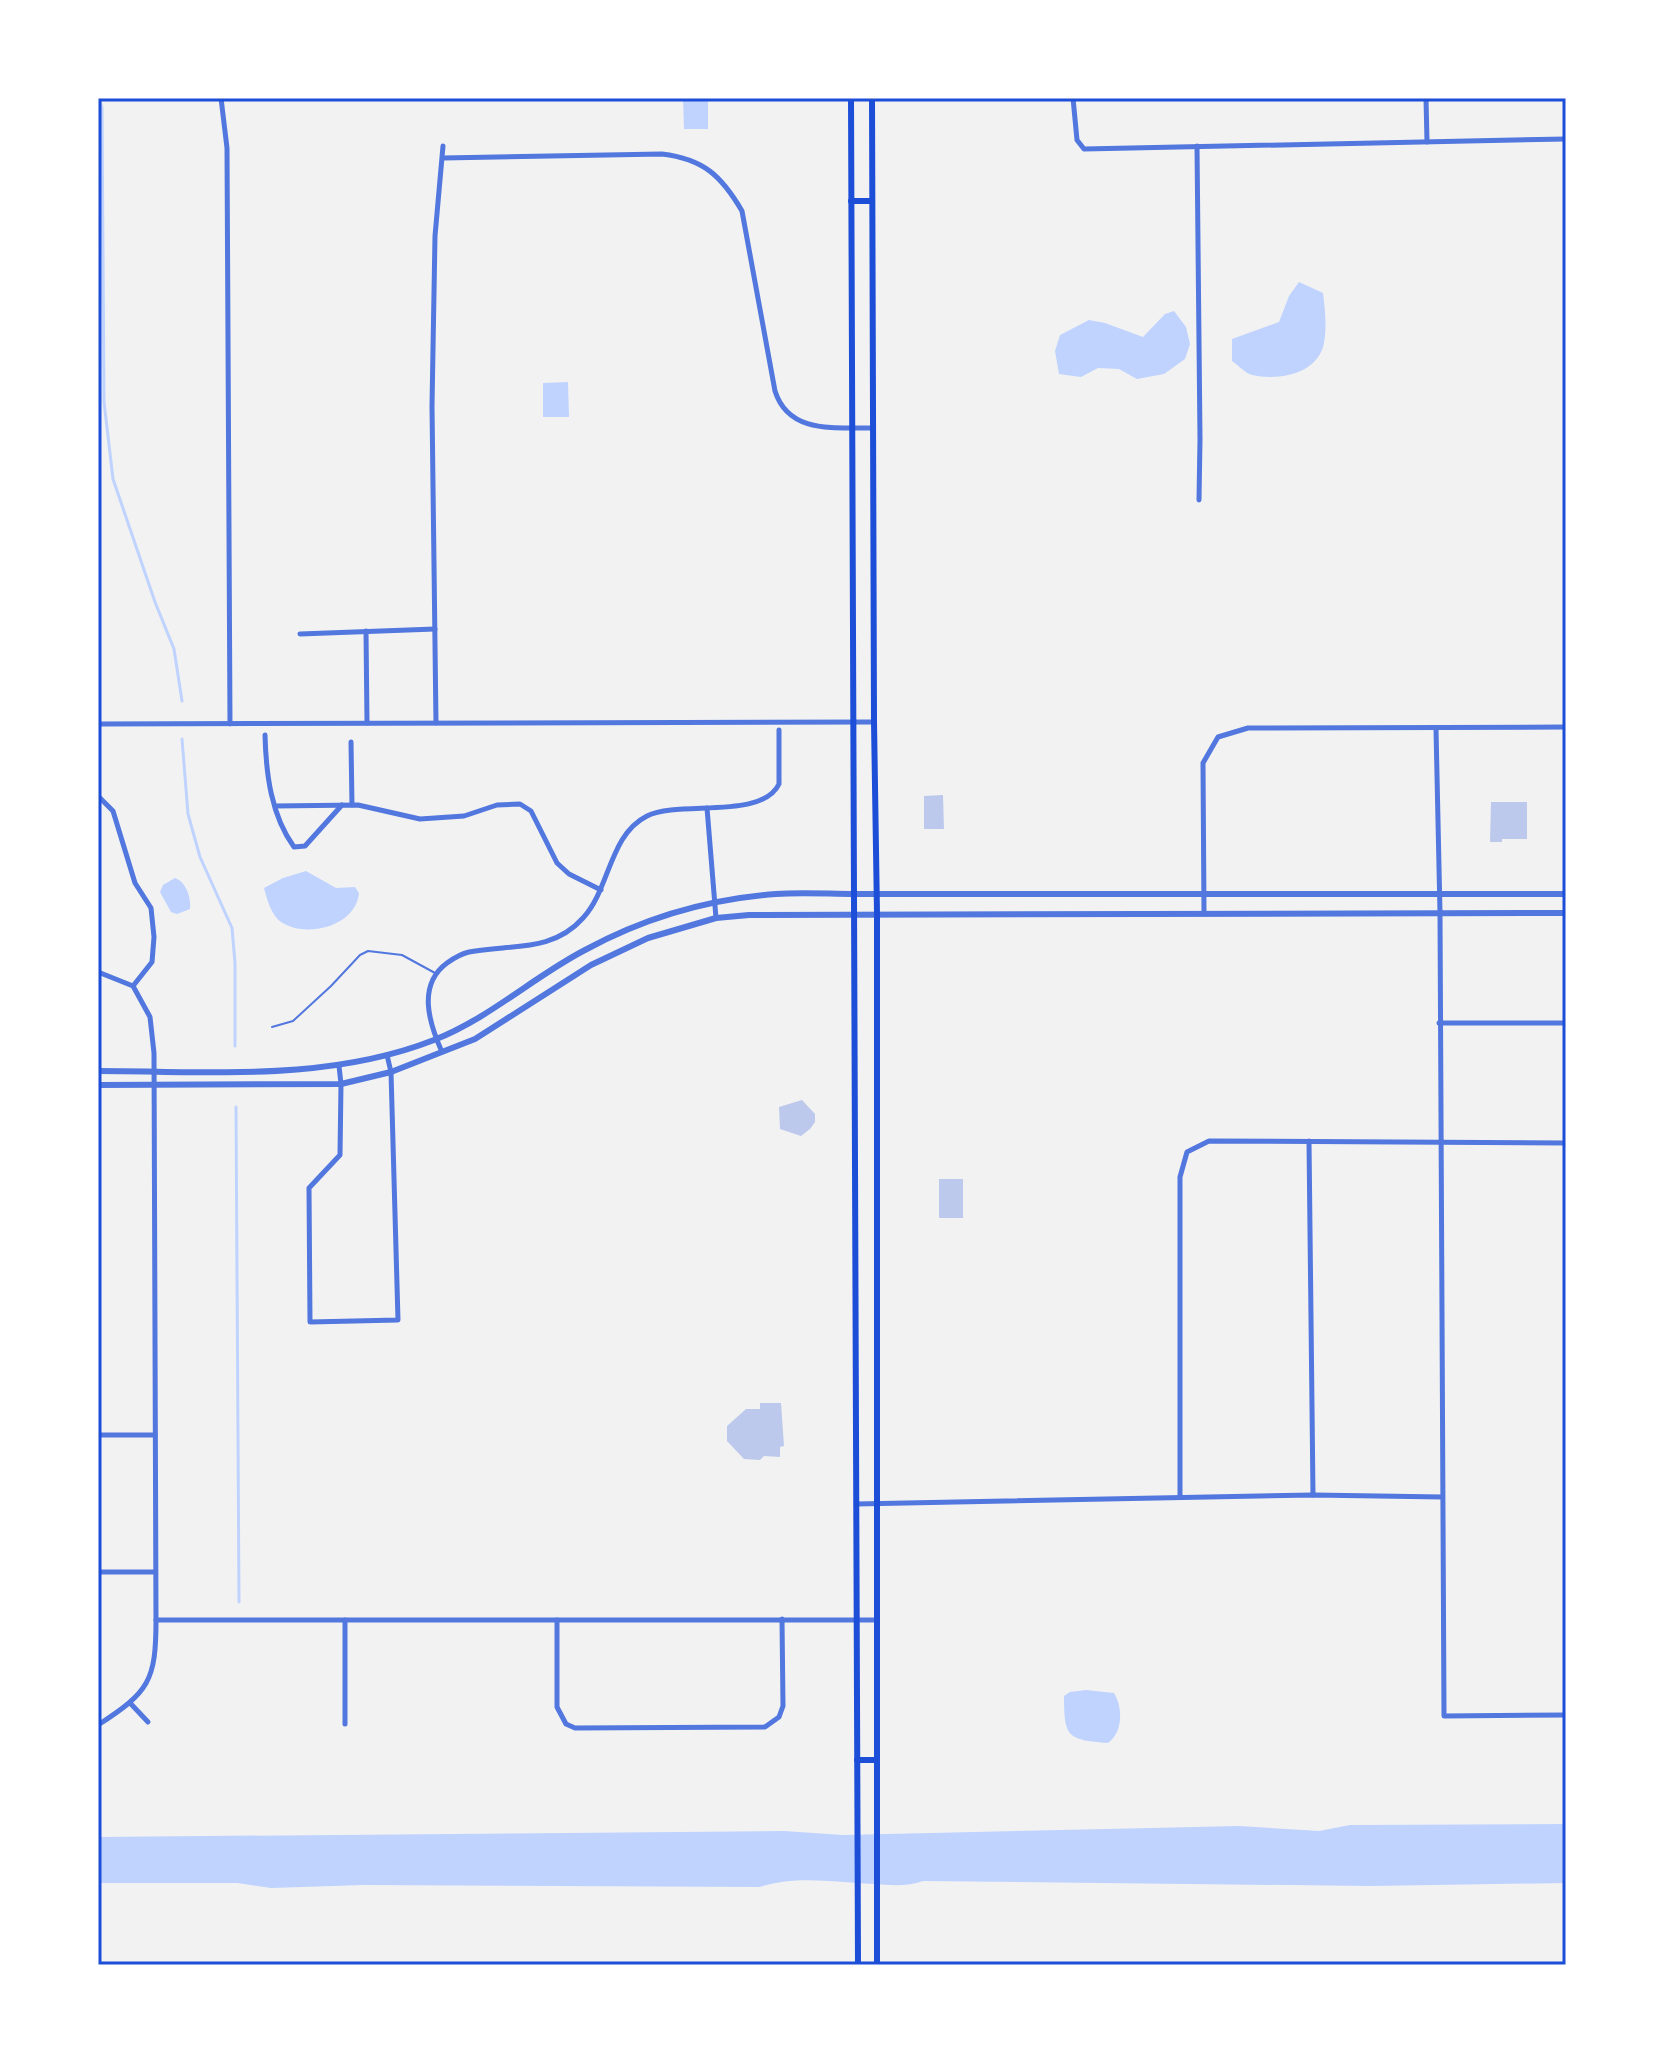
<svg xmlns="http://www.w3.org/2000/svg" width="1664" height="2063" viewBox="0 0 1664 2063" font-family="'IBM Plex Serif',serif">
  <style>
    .water { fill: #bfd3fe }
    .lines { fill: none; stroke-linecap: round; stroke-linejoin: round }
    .stream { stroke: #bfd3fe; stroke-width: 3 }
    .building { fill: #bdc9ec }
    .service { stroke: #5277de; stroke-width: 2 }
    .minor { stroke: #5277de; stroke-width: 5 }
    .tertiary { stroke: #5277de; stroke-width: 6 }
    .secondary { stroke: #1d4ed8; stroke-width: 6 }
    .neatline { fill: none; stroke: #1d4ed8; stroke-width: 3 }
  </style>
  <rect width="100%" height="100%" fill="#f2f2f2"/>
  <g class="water">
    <path d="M683 98H708V129H684Z"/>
    <path d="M1299 282 1323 293C1325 309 1327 327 1324 343 1318 374 1279 381 1252 375 1245 373 1238 365 1232 361V339L1279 322 1289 296Z"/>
    <path d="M1174 311 1186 327 1190 344 1185 359 1164 374 1137 379 1119 369 1098 368 1081 377 1059 374 1055 351 1060 335 1089 320 1105 323 1143 337 1165 314Z"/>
    <path d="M568 382 569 417H543V383Z"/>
    <path d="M306 871 336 888 355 887 359 893C356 926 307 939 281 922 271 915 267 899 264 888L283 878Z"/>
    <path d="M175 878C186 882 191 897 190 909L177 914 171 912 160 892 163 885Z"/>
    <path d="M1086 1690 1114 1693C1123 1708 1123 1732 1108 1743 1067 1740 1064 1737 1064 1696L1070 1692Z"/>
    <path d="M1566 1824V1883L1371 1886 923 1881C907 1887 890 1885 873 1884 836 1882 795 1875 760 1887L363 1885 271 1888 237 1883H98V1837L784 1831 843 1835 1239 1826 1319 1831 1350 1825Z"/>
  </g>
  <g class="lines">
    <g class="stream">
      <path d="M99 98 102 108 104 402 113 479 155 602 174 649 182 701"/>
      <path d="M182 739 188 814 200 857 232 928 235 963V1046"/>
      <path d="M236 1107 239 1602"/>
    </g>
  </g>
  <g class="building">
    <path d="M943 795 944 829H924V796Z"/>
    <path d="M1491 802H1527V839H1502V842H1490Z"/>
    <path d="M802 1100 815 1114V1122L810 1129 801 1136 780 1129 779 1107Z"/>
    <rect x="939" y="1179" width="24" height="39"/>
    <path d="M760 1403H781L784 1446 780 1447V1457L764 1456 760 1460 744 1459 727 1441V1426L746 1409H760Z"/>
  </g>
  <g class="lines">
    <path class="service" d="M272 1027 293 1021 331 986 360 955 368 951 402 955 435 973"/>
    <g class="minor">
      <path d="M221 98 227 148 230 724"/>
      <path d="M1073 98 1077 140 1084 149 1566 139"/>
      <path d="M1426 98 1427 142"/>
      <path d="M1197 146 1200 439 1199 500"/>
      <path d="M443 158 662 154C703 159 721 175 742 211L775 391C789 435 836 427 873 428"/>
      <path d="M366 631 367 723"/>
      <path d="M300 634 435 629"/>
      <path d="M436 723 432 406 435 236 443 146"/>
      <path d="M98 724 874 722"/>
      <path d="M1436 729 1440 913 1444 1716 1566 1715"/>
      <path d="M265 735C266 774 271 815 294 847L305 846 342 805"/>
      <path d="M351 742 352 805"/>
      <path d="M98 796 113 811 135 883 151 908 154 937 152 962 133 986"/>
      <path d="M275 806 358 805 420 819 464 816 497 805 520 804 531 811 557 863 569 874 601 890"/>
      <path d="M707 808 716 918"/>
      <path d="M1204 914 1203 763 1218 737 1248 728 1566 727"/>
      <path d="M98 972 133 986 150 1017 154 1053 156 1620C156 1681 149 1692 98 1725"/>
      <path d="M1439 1023H1566"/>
      <path d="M442 1052C429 1023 417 985 447 963 454 958 460 954 469 952 510 944 552 953 583 918 610 889 609 835 647 816 679 800 762 820 779 784V730"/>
      <path d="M339 1066 341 1084 340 1155 309 1188 310 1322 398 1320 391 1072 387 1055"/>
      <path d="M1309 1141 1313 1495"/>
      <path d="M98 1435H155"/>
      <path d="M1180 1497V1177L1187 1152 1209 1141 1566 1143"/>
      <path d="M856 1504 1313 1495 1442 1497"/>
      <path d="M98 1572H155"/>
      <path d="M156 1620H877"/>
      <path d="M345 1620V1724"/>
      <path d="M557 1620V1707L566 1724 575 1728 765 1727 779 1717 783 1706 782 1619"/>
      <path d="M131 1704 148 1722"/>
    </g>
    <g class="tertiary">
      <path d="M98 1071C210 1071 327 1082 434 1040 490 1018 533 977 585 950 644 918 709 899 776 894 802 892 829 894 855 894H1566"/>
      <path d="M98 1085 341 1084 391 1072 475 1039 591 965 648 938 716 918 749 915 1566 913"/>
    </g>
    <g class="secondary">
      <path d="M851 98 858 1965"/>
      <path d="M872 98 874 722 877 913V1965"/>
      <path d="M851 201H872"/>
      <path d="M857 1760H877"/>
    </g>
  </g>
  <rect width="1664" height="2063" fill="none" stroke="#ffffff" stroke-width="200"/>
  <rect x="100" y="100" width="1464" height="1863" class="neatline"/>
</svg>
